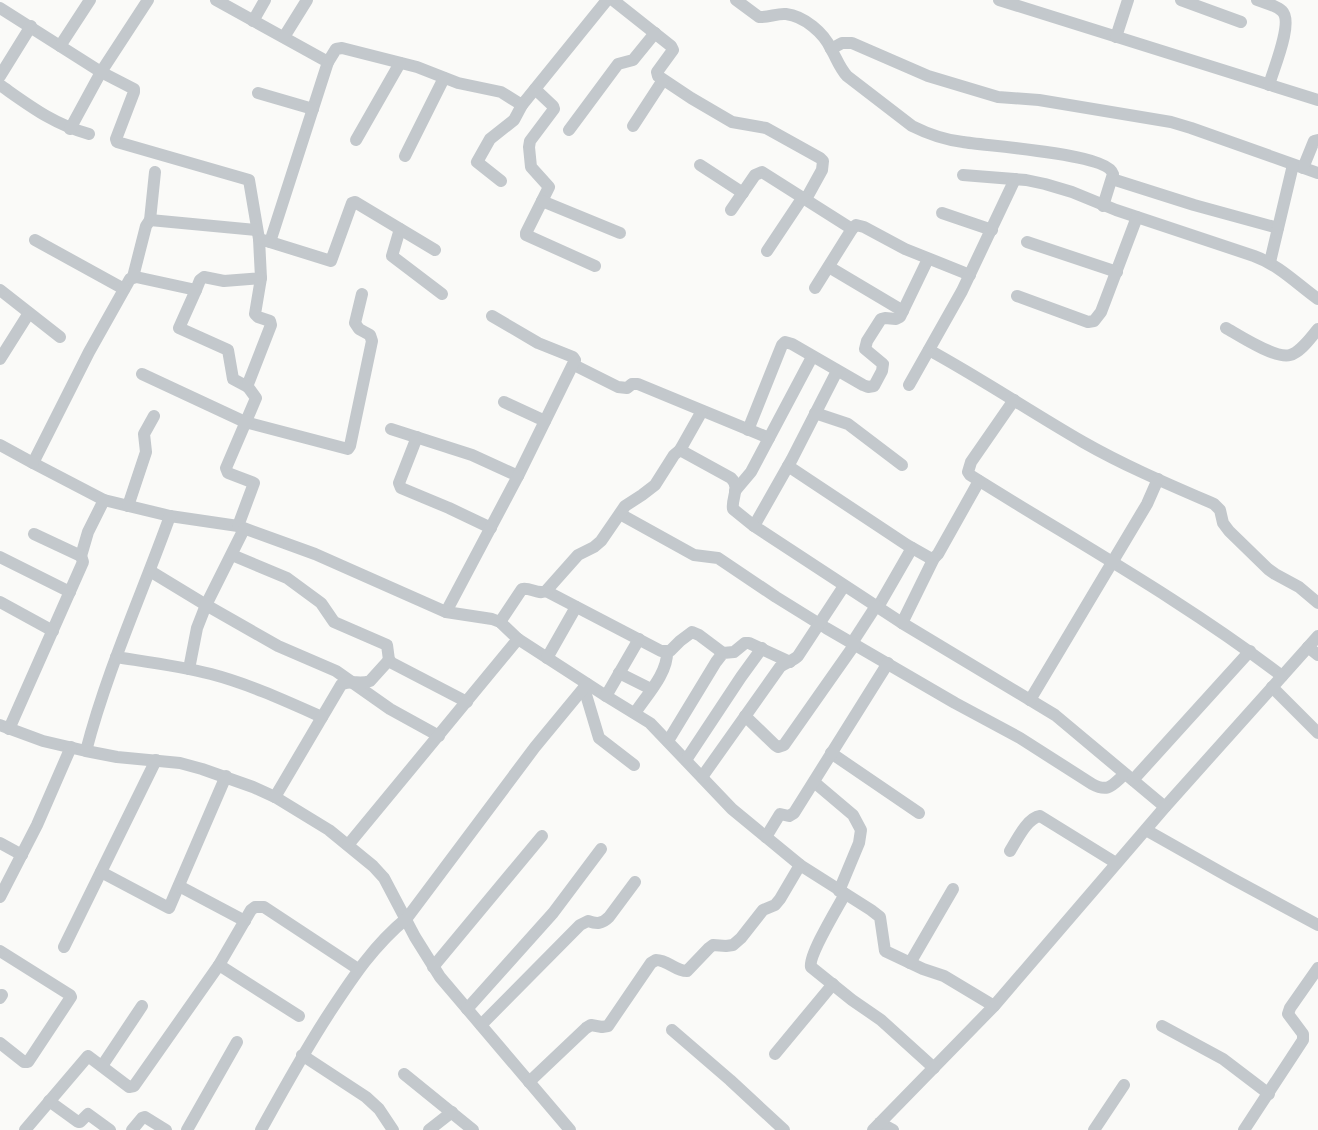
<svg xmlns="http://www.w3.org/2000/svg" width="1318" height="1130" viewBox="0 0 1318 1130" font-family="Cabin,sans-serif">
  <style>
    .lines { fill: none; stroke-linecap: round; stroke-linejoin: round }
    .minor { stroke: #c3c8cc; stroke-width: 12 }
  </style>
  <rect width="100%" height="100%" fill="#fafaf8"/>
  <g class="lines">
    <g class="minor">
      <path d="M216 0 328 62 270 242 259 239 261 278 224 281 204 277 200 280 196 290 136 277 130 279 89 352 33 463 104 500 170 516 238 526 315 554 446 612 492 619 500 622 518 639 606 696 650 723 732 809 800 865 871 910 880 917 885 951 923 969 944 976 994 1006"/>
      <path d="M613 0 671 46 673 50 657 72 658 76 691 98 732 122 766 128 820 158 823 161 822 170 806 199"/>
      <path d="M736 0 759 17C769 18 777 13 786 14 804 16 824 33 831 49 837 59 839 67 847 76L912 126C928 134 945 140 963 142 985 146 1108 153 1113 174L1103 206"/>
      <path d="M999 0 1318 100"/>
      <path d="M1181 0 1241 22"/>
      <path d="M1257 0C1265 3 1276 5 1282 11 1294 22 1273 70 1269 85"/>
      <path d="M0 8 101 72 134 89V92L116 139 117 142 249 180 259 239"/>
      <path d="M253 21 265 0"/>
      <path d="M284 37 307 0"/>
      <path d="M1116 37 1128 0"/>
      <path d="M60 46 90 0"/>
      <path d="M831 49 842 43H852L928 76 998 97 1039 100 1171 122 1191 128 1318 173"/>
      <path d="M328 62 336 49 342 48 417 67 458 83 501 92 522 105 607 0"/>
      <path d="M0 76 31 26"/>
      <path d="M0 85C30 106 53 124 89 134"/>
      <path d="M535 89 553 106 554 109 530 141 529 147 531 167 549 187 526 233V235L595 266"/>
      <path d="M258 93 313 109"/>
      <path d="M633 126 663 80"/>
      <path d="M70 129 101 72 148 0"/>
      <path d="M569 130 618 64 633 60 655 33"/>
      <path d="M356 140 400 63"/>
      <path d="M405 156 444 78"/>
      <path d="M700 165 743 193"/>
      <path d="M1303 168 1314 141 1318 140"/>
      <path d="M963 175 1026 180 1045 184 1072 192 1116 210 1254 256C1279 265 1297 284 1318 299"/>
      <path d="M1112 179 1194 205 1278 228"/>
      <path d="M501 181 477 162 490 139 514 120 522 105"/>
      <path d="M542 201 620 233"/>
      <path d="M731 210 755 175 762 172 852 229"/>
      <path d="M942 213 992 230"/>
      <path d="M150 220 257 230"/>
      <path d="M400 229 392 256 442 294"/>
      <path d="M35 240 124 289"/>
      <path d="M270 242 331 261 352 203 355 202 435 250"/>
      <path d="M1027 242 1117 272"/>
      <path d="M767 251 803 197"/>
      <path d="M1270 262 1293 165"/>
      <path d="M829 267 903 311"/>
      <path d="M133 277 146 226 150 220 155 172"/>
      <path d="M815 288 852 229 856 225 864 227 905 249 970 275"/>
      <path d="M0 290 60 337"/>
      <path d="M196 290 179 328 228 350 233 379 248 387"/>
      <path d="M1017 296 1088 322 1094 321 1101 312 1137 217"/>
      <path d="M1226 328C1240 336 1275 359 1290 355 1301 352 1311 337 1318 329"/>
      <path d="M929 350C982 379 1031 412 1083 442 1125 466 1170 485 1214 504L1220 510 1223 523 1229 531 1268 569 1275 574 1299 587 1318 603"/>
      <path d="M0 359 29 313"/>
      <path d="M574 365 618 387 627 388 632 384H638L769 438"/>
      <path d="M142 374 245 422 348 449 350 446 372 341 370 335 359 329 355 323 362 294"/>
      <path d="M909 385 962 291 1015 179"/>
      <path d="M1014 400 971 462 968 472 970 475C1075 541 1184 601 1282 676"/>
      <path d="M504 402 545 421"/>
      <path d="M815 413 848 424 902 465"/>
      <path d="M391 429 472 455 518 476"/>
      <path d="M748 430 782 345 785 342 792 344 863 385 868 387 874 386 882 371 883 364 865 349 867 341 881 319 885 318 896 319 900 317 928 259"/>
      <path d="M417 437 399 483 401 488 449 508 491 528"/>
      <path d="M0 445 33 463"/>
      <path d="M680 450 702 411"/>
      <path d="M788 466 907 545 930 558H934L938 554 979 481"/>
      <path d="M735 491 751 472 812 357"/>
      <path d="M128 506 146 452 144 434 154 416"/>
      <path d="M620 514 694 555 718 558 776 597 826 628 955 703 1020 738 1092 784C1109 793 1112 785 1125 774"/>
      <path d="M238 526 254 483 228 473 226 468 256 398 248 387V384L271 325 270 321 258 317 255 314 261 278"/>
      <path d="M754 526 792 459 837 371"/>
      <path d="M232 555 287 578 321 603 334 622 387 645 389 660 392 663 467 702"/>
      <path d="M81 556 88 532 104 500"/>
      <path d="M0 557 70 592"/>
      <path d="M150 571 206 605 278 646 336 671 390 709 439 736"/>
      <path d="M546 591 661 651H670L680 641 692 632 699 635 723 653"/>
      <path d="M0 602 53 631"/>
      <path d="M878 607 912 548"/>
      <path d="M446 612 518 476 575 360 573 357 538 343 492 316"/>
      <path d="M500 622 522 589C530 587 538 595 546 591L578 555 594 547 601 541 625 506 642 495 655 485 674 455 680 450 731 478C741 488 731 498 733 509L754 526 902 623 1055 715 1165 807"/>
      <path d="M902 623 934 558"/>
      <path d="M852 643 876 606"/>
      <path d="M1308 647 1318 655"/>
      <path d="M116 657C148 662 180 666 211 674 249 684 286 701 322 717"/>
      <path d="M547 658 576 607"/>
      <path d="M189 669 197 628 206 605 244 529"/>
      <path d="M619 673 651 689"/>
      <path d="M1272 687 1318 733"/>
      <path d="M584 688 599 738 634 765"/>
      <path d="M606 696 639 639"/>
      <path d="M1030 700 1147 504 1158 479"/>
      <path d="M635 713C646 696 668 673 667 652"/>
      <path d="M745 716 775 745 778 747 784 745 855 644"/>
      <path d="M0 725 43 741 86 751 117 757 180 763 202 769 253 787 275 797 329 830 373 866 384 878 415 937 440 977 570 1130"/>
      <path d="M9 729 83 562 81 556 34 534"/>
      <path d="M668 741 716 662 723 653 734 652 745 643H749L790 662"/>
      <path d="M86 751C107 670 142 594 170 516"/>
      <path d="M831 753 919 813"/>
      <path d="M686 760 741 677 762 648"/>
      <path d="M702 777 780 667C786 662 793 661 798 656L844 586"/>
      <path d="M1133 780 1250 651"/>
      <path d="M814 782 853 815 861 830 859 843 839 891"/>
      <path d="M275 797 341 685C350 679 360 685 370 681L389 660"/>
      <path d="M1146 830 1231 878 1318 925"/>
      <path d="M766 837 780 814 789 816 794 813 888 663"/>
      <path d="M0 843 22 855"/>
      <path d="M348 845 518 639"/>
      <path d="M1010 851C1017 840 1027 818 1040 816L1116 863"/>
      <path d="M101 872 169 908 226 776"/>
      <path d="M179 886 245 921"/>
      <path d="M845 894C838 907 808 956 811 967L852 1000 881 1020 934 1068"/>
      <path d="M0 897 37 825 71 747"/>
      <path d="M64 947 156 760"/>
      <path d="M0 951 70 995 71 997 28 1062H24L0 1043"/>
      <path d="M910 963 953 889"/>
      <path d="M219 965 299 1016"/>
      <path d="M433 967 542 836"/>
      <path d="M0 998 2 995"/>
      <path d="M467 1009 553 913 601 849"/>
      <path d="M481 1025 580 925 588 921C597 924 602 924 609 917L635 882"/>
      <path d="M1162 1026 1223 1059 1269 1094"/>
      <path d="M672 1030 730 1080 784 1130"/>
      <path d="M775 1054 833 984"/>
      <path d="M302 1055 366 1097 379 1109 393 1130"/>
      <path d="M102 1066 142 1006"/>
      <path d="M404 1074 473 1130"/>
      <path d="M529 1082 586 1028 591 1025 602 1027 608 1026 651 963 656 960C668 960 675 971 687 971L709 948 713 945 726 946 733 945 741 938 763 910 775 905 780 899 800 865"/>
      <path d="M49 1101 78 1122H80L88 1114 110 1130"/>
      <path d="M880 1123 893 1130"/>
      <path d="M25 1130 88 1056 129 1087 134 1086 219 965 251 910 255 907H264L358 969"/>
      <path d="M132 1130 142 1118 145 1117 166 1130"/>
      <path d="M187 1130 237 1042"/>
      <path d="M261 1130C283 1090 305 1050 330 1012 353 977 374 945 407 918L535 747 587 684"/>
      <path d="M429 1130 452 1112"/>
      <path d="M873 1130 994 1006 1165 807 1318 636"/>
      <path d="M1094 1130 1124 1085"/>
      <path d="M1244 1130 1303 1040V1034L1288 1014 1290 1008 1318 968"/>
    </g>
  </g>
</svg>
